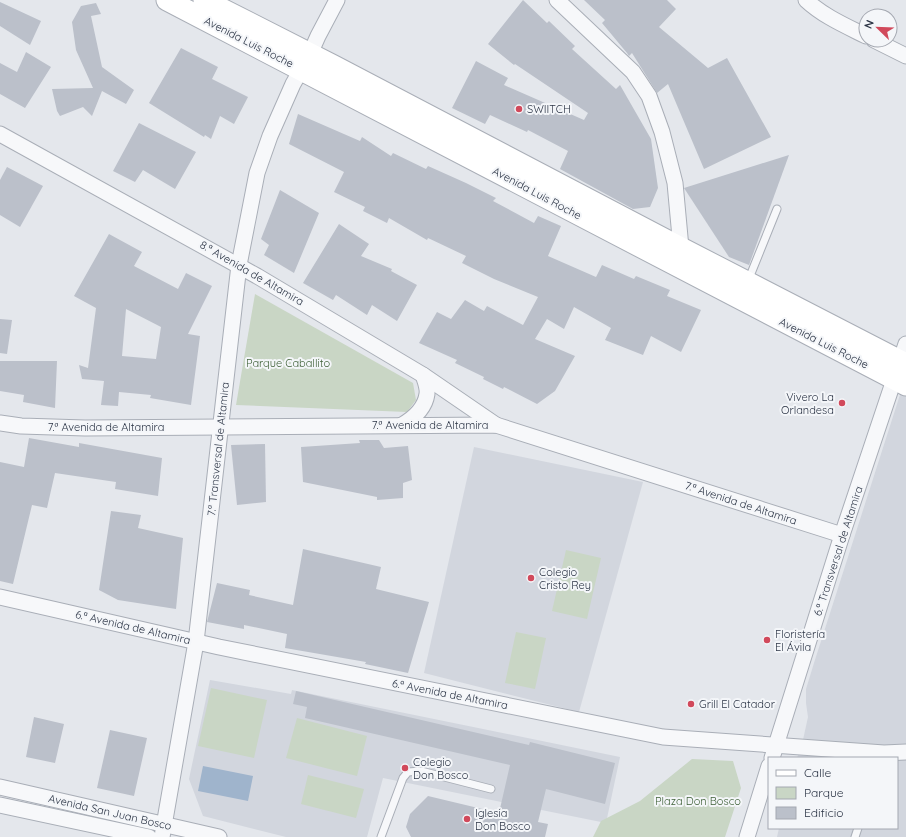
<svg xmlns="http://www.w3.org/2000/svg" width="906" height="837" viewBox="0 0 906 837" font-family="Quicksand,sans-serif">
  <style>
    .built { fill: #d2d6de }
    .green { fill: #c9d6c5 }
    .water { fill: #9fb4cc }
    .building { fill: #bbc0ca; fill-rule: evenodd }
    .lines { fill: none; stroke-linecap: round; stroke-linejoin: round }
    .lane-casing { stroke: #a9aeb7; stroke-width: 9 }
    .street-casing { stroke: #a9aeb7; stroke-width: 17 }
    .secondary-casing { stroke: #a9aeb7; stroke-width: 23 }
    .lane { stroke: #f7f8fa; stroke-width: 7 }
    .street { stroke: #f7f8fa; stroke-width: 15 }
    .secondary { stroke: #fff; stroke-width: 21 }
    .poi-dot { fill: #d1495b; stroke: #f4f6f9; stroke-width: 1.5 }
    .labels { text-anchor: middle; stroke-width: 4; stroke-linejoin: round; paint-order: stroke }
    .street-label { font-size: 11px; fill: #2b3445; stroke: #f4f6f9 }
    .poi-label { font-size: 11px; fill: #2b3445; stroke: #f4f6f9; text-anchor: start }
    .park-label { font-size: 11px; fill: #3f6138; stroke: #f4f6f9 }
  </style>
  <rect width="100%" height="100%" fill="#e4e7ec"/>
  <g class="built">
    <path d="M906 376V837H777L779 828H897V758H797L800 750 801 749 808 717 806 703V689L814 663Z"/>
    <path d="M474 447 643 482 579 712 424 673Z"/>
    <path d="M210 680 291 694 292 690 620 757 606 823 383 778 367 837H286L203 816 189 779Z"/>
  </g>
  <g class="green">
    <path d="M255 294 413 383 416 400 407 412 236 405Z"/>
    <path d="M566 550 601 558 587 619 552 611Z"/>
    <path d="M516 632 546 638 535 689 505 683Z"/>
    <path d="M211 688 267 700 254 758 198 746Z"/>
    <path d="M297 718 367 736 357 776 286 758Z"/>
    <path d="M692 759 733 761 741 788 725 837H593L601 821 640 801Z"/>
    <path d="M308 775 364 789 356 818 301 804Z"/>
  </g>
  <path class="water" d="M203 766 253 776 248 801 198 791Z"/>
  <g class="building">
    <path d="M523 0 547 23 549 21 575 46 572 49 616 89 620 85 651 139 658 188 650 207 633 209 560 169 568 151 528 130 527 132 490 115 485 124 452 108 476 61 508 78 504 85 584 120 588 113 515 64 514 65 488 44Z"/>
    <path d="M584 0H667L676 9 659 27 708 68 727 58 771 137 704 169 668 84 657 93 632 53 629 56 627 53 602 23 605 20Z"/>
    <path d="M0 2 41 21 30 45 0 26Z"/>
    <path d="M96 3 101 14 91 16 102 67 134 90 126 104 102 91 92 116 83 107 60 116 57 111 52 89 93 88 76 50 72 22 81 6Z"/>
    <path d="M181 48 218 67 212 79 248 97 234 124 220 116 211 139 205 135 204 137 149 103Z"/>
    <path d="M26 52 51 67 25 108 0 94V63L17 72Z"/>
    <path d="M298 114 360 141 362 137 391 156 393 153 426 169 428 166 466 183 496 198 493 201 534 223 538 216 561 226 548 256 596 277 602 265 634 279 636 276 670 290 667 296 701 310 681 352 651 336 643 355 605 340 611 328 574 307 564 329 547 319 535 339 575 356 555 391 537 404 504 387 503 389 483 379 484 377 455 363 457 360 419 343 437 312 451 319 465 300 484 311 487 306 523 325 538 297 494 279 462 263 466 256 428 238 427 240 389 218 387 223 363 211 365 207 334 192 344 172 289 144Z"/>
    <path d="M139 123 196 152 175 189 143 170 135 182 113 171Z"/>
    <path d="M789 155 749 265 729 257 684 188Z"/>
    <path d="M7 167 43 186 20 227 0 215V180Z"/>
    <path d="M280 190 319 213 294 273 264 255 269 245 261 239Z"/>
    <path d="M339 224 369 244 361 256 392 269 391 271 417 285 397 321 372 305 367 315 336 295 333 300 303 283Z"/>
    <path d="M109 234 142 252 134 266 178 289 186 273 212 286 188 334 200 336 191 405 150 398 151 395 119 392 118 406 101 405 104 381 82 379 79 365 88 368 96 308 74 296ZM126 309 161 327 156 359 122 356Z"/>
    <path d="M0 319 12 320 7 354 0 353Z"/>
    <path d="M0 361H57L55 408 23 402 24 395 0 391Z"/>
    <path d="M29 438 79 447V443L162 458 158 496 115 489 116 482 55 473 47 508 32 505 13 584 0 581V462L24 467Z"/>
    <path d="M359 440H379L384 448 408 446 412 480 403 483V498L377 500V497L303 482 301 447 360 443Z"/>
    <path d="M265 444 266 502 237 505 231 445Z"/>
    <path d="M111 511 141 515 138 528 183 538 176 609 118 600 99 590Z"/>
    <path d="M303 549 381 567 376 589 429 602 408 673 365 664 366 662 285 648 287 634 244 625V629L207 622 217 583 250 590 249 595 293 605Z"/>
    <path d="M296 691 529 745 530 742 615 763 605 804 546 789 538 822 548 824 545 837H411L406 827 410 814 428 796 499 813 510 765 305 718 307 707 293 704Z"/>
    <path d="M34 717 64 724 55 763 26 757Z"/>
    <path d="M110 730 147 738 134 796 97 788Z"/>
  </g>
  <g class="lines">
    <g class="lane-casing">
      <g id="lane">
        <path d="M748 281 777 209"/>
        <path d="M381 837 403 778 408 772 421 771 491 789"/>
        <path d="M855 837 858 828"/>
      </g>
    </g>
    <g class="street-casing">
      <g id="street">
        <path d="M557 0 633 72 649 96 662 132 675 183 681 248"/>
        <path d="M806 0C823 16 846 26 866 36"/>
        <path d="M874 40 906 56"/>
        <path d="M0 134 257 276 423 375 496 425"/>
        <path d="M0 423 21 426 85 428 496 425 842 535"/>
        <path d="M402 425C414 418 425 408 427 394 428 388 425 381 423 375"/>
        <path d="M0 597 219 647 663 737 884 753 906 752"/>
        <path d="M772 758 842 535 906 344"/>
        <path d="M0 787 219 837"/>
        <path d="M0 805 149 837"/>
        <path d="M162 837 196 642 239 265 257 173 270 136 293 84 310 54 318 36 337 0"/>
        <path d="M747 837 769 766"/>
      </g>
    </g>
    <g class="secondary-casing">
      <g id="secondary">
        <path d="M167 0 906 385"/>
        <path d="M204 0 334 66 681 248 906 364"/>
      </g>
    </g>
    <use href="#lane" class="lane"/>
    <use href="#street" class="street"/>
    <use href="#secondary" class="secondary"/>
  </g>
  <g class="poi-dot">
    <circle cx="519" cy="109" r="4"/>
    <circle cx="842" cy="403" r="4"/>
    <circle cx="531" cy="578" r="4"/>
    <circle cx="767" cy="640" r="4"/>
    <circle cx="691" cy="704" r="4"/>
    <circle cx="405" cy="768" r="4"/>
    <circle cx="467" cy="819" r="4"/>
  </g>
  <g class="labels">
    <g class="street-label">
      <text transform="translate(249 42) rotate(27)" y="4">Avenida Luis Roche</text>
      <text transform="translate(537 193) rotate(28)" y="4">Avenida Luis Roche</text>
      <text transform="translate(252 273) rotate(30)" y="4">8.ª Avenida de Altamira</text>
      <text transform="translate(824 343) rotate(27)" y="4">Avenida Luis Roche</text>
      <text x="430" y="429">7.ª Avenida de Altamira</text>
      <text x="106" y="431">7.ª Avenida de Altamira</text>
      <text transform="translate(218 449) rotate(-84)" y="4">7.ª Transversal de Altamira</text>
      <text transform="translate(741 503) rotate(18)" y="4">7.ª Avenida de Altamira</text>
      <text transform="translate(838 551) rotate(-72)" y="4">6.ª Transversal de Altamira</text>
      <text transform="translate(133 627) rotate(13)" y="4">6.ª Avenida de Altamira</text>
      <text transform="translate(450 694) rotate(11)" y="4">6.ª Avenida de Altamira</text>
      <text transform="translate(110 812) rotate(13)" y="4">Avenida San Juan Bosco</text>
    </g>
    <g class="poi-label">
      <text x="527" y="113">SWIITCH</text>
      <text x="834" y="401" text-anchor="end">Vivero La<tspan x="834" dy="13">Orlandesa</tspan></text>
      <text x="539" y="576">Colegio<tspan x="539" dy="13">Cristo Rey</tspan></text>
      <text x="775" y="638">Floristería<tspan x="775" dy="13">El Ávila</tspan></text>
      <text x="699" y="708">Grill El Catador</text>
      <text x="413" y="766">Colegio<tspan x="413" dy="13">Don Bosco</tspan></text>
      <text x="475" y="817">Iglesia<tspan x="475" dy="13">Don Bosco</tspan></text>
    </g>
    <g class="park-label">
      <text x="288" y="367">Parque Caballito</text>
      <text x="698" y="805">Plaza Don Bosco</text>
    </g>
  </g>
  <rect x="768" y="757" width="130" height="72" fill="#f4f6f9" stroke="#a4a8b1"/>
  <rect x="776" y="770" width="20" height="6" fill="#ffffff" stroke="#a4a8b1"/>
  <text x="804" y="777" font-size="12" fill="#2b3445">Calle</text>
  <rect x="776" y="787" width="20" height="12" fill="#c9d6c5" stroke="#a4a8b1"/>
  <text x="804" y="797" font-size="12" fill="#2b3445">Parque</text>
  <rect x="776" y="807" width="20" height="12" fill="#bbc0ca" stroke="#a4a8b1"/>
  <text x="804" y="817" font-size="12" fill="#2b3445">Edificio</text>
  <g transform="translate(878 28) rotate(293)"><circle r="19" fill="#f4f6f9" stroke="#a4a8b1"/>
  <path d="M0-3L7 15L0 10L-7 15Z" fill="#d1495b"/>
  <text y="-6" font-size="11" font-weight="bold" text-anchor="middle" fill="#2b3445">N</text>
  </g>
</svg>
